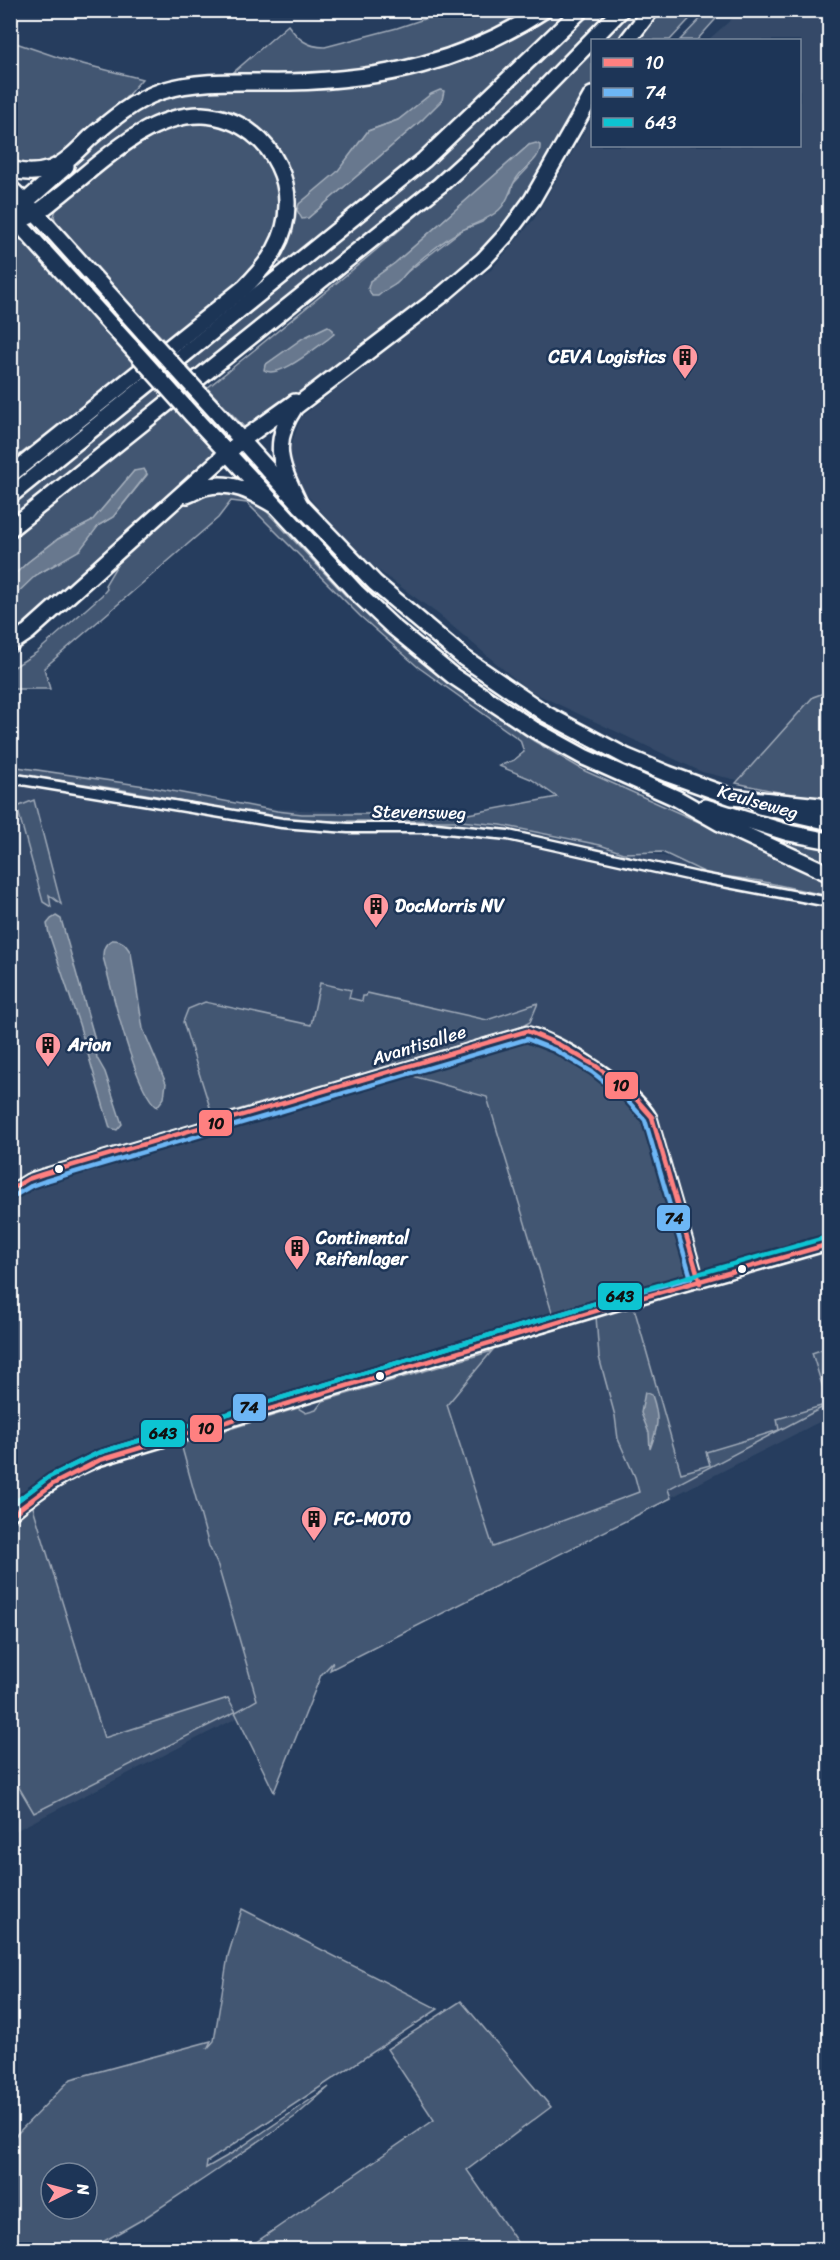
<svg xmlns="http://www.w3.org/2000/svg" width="840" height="2260" viewBox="0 0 840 2260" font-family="Sriracha,sans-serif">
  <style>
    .built { fill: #344a68 }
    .green { fill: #425672; stroke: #a0aab8; stroke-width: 1.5; fill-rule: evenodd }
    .water { fill: #67788e; stroke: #a4aebb; stroke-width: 1.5 }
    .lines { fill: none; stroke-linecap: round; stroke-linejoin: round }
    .minor-casing { stroke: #fff; stroke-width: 13 }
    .tertiary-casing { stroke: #fff; stroke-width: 15 }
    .trunk-casing { stroke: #fff; stroke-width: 20 }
    .motorway-casing { stroke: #fff; stroke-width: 20 }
    .minor { stroke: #1d3557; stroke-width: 8 }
    .tertiary { stroke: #1d3557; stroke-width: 10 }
    .trunk { stroke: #1d3557; stroke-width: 15 }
    .motorway { stroke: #1d3557; stroke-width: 15 }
    .trunk-bridge-casing { stroke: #fff; stroke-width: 20; stroke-linecap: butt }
    .trunk-bridge { stroke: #1d3557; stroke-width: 15 }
    .bus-1-casing { stroke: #1d3557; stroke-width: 9 }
    .bus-2-casing { stroke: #1d3557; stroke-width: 9 }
    .bus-3-casing { stroke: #1d3557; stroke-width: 9 }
    .bus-1 { stroke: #ff8080; stroke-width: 4.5 }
    .bus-2 { stroke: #6db6f5; stroke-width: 4.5 }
    .bus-3 { stroke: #0dc4d2; stroke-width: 4.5 }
    .bus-dot { fill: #fff; stroke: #1d3557; stroke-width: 2 }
    .labels { text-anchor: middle; stroke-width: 5; stroke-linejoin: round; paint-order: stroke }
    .poi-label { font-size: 18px; font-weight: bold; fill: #fff; stroke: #1d3557; text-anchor: start }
    .street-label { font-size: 18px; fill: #fff; stroke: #1d3557 }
    .line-badge { stroke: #1d3557; stroke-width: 2 }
    .pale-badge-label { font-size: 16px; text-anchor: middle; font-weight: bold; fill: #111 }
  </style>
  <rect width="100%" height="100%" fill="#263d5e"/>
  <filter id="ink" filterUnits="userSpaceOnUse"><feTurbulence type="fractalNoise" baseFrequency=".0167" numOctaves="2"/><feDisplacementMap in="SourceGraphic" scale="12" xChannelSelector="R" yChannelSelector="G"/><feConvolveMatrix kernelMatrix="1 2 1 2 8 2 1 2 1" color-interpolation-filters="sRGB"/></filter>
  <g filter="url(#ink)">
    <g class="built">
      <path d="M741 11H829V801L702 772 528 690 438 614 364 560 283 468 301 417 469 283 491 270 534 219 592 118V146H800V40H708Z"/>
      <path d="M10 768 277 809 445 816 589 839 676 859 795 883 830 900 829 1417 11 1833Z"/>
    </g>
    <g class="green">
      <path d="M448 11H527C443 73 328 75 228 77L288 25C298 39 307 47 325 47L397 28Z"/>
      <path d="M556 11H571L476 107 284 266 275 259 292 198 252 130 174 115 63 188 55 178C85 154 129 111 164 97 192 85 242 92 272 90 344 87 414 82 481 54 508 43 532 26 556 11ZM412 110 423 119 308 218 324 185 338 172 368 131 398 120Z"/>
      <path d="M592 11H611C484 144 338 259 197 376L186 365C326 252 466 139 592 11Z"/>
      <path d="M632 11H643L621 40H603Z"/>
      <path d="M657 11H697L670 40H634Z"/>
      <path d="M708 11H723L697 40H680Z"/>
      <path d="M10 41 63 59 142 79 107 119 48 165H10Z"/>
      <path d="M592 51V84L574 111 531 188 493 241 467 265 249 432 207 388C340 281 474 174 592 51ZM529 145 528 168 513 184 511 192 482 222 462 230 407 272 396 284 387 288 370 281 395 263ZM328 339 298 359 265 365 277 357Z"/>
      <path d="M203 120 239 130 253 143 269 164 277 183 282 208 277 227 267 251 243 280 165 341 58 229 54 216 58 203 113 161 157 130 183 122Z"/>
      <path d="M10 227 136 364 83 407 11 461Z"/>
      <path d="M60 246 142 336 136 341 51 254Z"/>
      <path d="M158 388 168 400 11 525V505Z"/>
      <path d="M175 407 218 455 11 640V599L16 592 36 575 60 562 99 525 113 517 147 475 134 471 91 522 58 539 28 562 11 578V540Z"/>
      <path d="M213 489 255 499 347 597 445 681 534 741 585 771 829 880V896L760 881 708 874 662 852 623 853 600 845 501 825 460 821H301L276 818 118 789 11 773 10 766 145 786 277 811 302 814H468L557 797 531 779 499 766 514 760 524 752 520 740 418 667 360 616 247 503 231 501 218 518 44 668 50 689H11V665L14 667 36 653 102 595 107 589 105 585 121 558 186 500Z"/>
      <path d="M829 691V803L736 783 813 697Z"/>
      <path d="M34 800 61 904 49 895 51 907 43 902 17 807Z"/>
      <path d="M732 824 829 849V871Z"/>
      <path d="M320 983 351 990 349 998 362 1001 363 996H366L367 993 487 1020 538 1003 530 1022 519 1028 213 1117 183 1022 188 1009 205 1002 311 1025Z"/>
      <path d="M529 1039 577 1063 638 1106 649 1130 688 1270 675 1284 554 1319 487 1097 402 1073 507 1042Z"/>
      <path d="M633 1304 681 1473 710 1465 706 1452 779 1430 777 1419 828 1404 812 1353 829 1347V1404L668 1489 671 1498 330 1670 333 1662 321 1675 274 1792 235 1712 34 1813 11 1774V1521L32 1504 104 1738 228 1698 236 1712 257 1700 218 1566 209 1546 181 1444 298 1408 306 1413 316 1410 323 1401 492 1351 447 1405 493 1547 639 1492 635 1477 618 1439 615 1416 599 1357 596 1316Z"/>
      <path d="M242 1909 438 2009 207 2162 206 2168 234 2152 329 2087 296 2116 208 2176 143 2219 92 2248 89 2250 11 2249V2140L71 2079 211 2041 207 2049 214 2041 228 1956ZM51 2173H87V2209H51Z"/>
      <path d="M461 2001 551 2107 467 2170 522 2249H246L434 2120 387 2049Z"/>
    </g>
    <g class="water">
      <path d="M440 90 444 91 442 100 423 119 308 218 302 219 297 210 299 204 337 172 368 131 398 120 431 94Z"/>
      <path d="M536 143 540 145C541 158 527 166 519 175 509 186 511 199 499 210 488 220 475 223 462 230 448 237 417 261 406 273 403 276 401 280 397 283 391 288 386 289 378 296H372L368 288 370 281 395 263 529 145Z"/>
      <path d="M328 326 333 330 334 334 328 339C315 348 278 380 264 370L265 365 303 338Z"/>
      <path d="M144 469 147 474 113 517 99 525 80 550 36 575 11 599V578L28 562 58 539 91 522 134 471Z"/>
      <path d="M56 916 61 919 94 1036 97 1058 105 1072 122 1124 117 1130 110 1128 79 1024 49 934 47 924 51 919Z"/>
      <path d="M112 940C122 939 126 945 131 953L143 1029 166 1083 164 1098 157 1107C134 1089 112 989 103 957 103 948 105 944 112 940Z"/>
      <path d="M645 1392 652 1395C660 1418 658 1427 650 1449L649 1433 641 1413Z"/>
    </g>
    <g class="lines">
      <g class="minor-casing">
        <g id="minor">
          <path d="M10 778 282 823 348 828H436L508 835 697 877 823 901"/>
          <path d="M10 1190 28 1179 43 1174 527 1031C561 1039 635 1087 652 1117L700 1283"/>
        </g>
      </g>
      <g class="tertiary-casing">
        <path id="tertiary" d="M10 1516C38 1492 66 1473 100 1460L612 1306 830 1244"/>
      </g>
      <g class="trunk-casing">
        <g id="trunk">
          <path d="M10 188 37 214 145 334"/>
          <path d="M10 214 130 346"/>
          <path d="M219 415 300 505 375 583 464 658 546 714 627 757 668 774 732 797 830 807"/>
          <path d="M193 416 357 593 392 626 453 676 533 729 584 757 676 798 720 823 830 874"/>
          <path d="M759 806 830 822"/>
          <path d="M705 807 789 833 830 841"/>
        </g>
      </g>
      <g class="motorway-casing">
        <g id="motorway">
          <path d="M628 40 651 10"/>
          <path d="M10 169C23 173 38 173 51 169 66 163 79 149 90 138 112 119 134 100 162 91 203 78 247 83 289 82 383 80 464 62 544 10"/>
          <path d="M17 221 24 203 66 166"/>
          <path d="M10 475 245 287C268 264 287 239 287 205 288 178 274 150 253 134 238 122 221 116 202 115 149 114 105 159 66 190 47 205 40 214 17 221"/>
          <path d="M187 495C193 493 198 489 205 487 231 480 252 492 274 505"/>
          <path d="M10 496 424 160 581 10"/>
          <path d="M300 505C282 468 269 445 295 407L442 295 483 260 506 235 532 200 592 95"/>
          <path d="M10 529 440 185 531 102 621 10"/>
          <path d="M10 644 28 632 242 440 295 402"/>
        </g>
      </g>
      <use href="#minor" class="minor"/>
      <use href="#tertiary" class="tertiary"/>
      <use href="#trunk" class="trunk"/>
      <use href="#motorway" class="motorway"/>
      <g class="trunk-bridge-casing">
        <g id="trunk-bridge">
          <path d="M145 334 219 415"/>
          <path d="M130 346 193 416"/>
        </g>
      </g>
      <use href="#trunk-bridge" class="trunk-bridge"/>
      <g class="bus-1-casing">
        <g id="bus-1">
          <path d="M10 1190 28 1179 43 1174 527 1031 558 1044 596 1066 630 1092 652 1117 700 1283"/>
          <path d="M10 1516 53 1484 100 1460 612 1306 830 1244"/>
        </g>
      </g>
      <g class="bus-2-casing">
        <path id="bus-2" d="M10 1506 49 1477 98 1453 610 1299 691 1278 645 1120 625 1098 592 1072 555 1050 527 1039 45 1181 31 1186 14 1196"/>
      </g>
      <g class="bus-3-casing">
        <path id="bus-3" d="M10 1506 49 1477 98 1453 610 1299 828 1237"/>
      </g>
      <use href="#bus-1" class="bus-1"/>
      <use href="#bus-2" class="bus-2"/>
      <use href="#bus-3" class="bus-3"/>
    </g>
  </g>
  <defs>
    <g id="building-pin" transform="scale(1.35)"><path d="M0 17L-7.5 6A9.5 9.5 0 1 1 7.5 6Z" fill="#ff9aa2" stroke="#1d3557"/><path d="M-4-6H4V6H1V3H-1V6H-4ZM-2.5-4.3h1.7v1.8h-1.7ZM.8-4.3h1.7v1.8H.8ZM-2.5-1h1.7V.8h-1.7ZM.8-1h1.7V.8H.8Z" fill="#111"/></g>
  </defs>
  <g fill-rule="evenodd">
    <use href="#building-pin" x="685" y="357"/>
    <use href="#building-pin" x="376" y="906"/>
    <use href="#building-pin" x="48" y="1045"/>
    <use href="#building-pin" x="297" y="1248"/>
    <use href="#building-pin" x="314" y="1519"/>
  </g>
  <g class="bus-dot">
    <circle cx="59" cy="1169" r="5"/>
    <circle cx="742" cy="1269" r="5"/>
    <circle cx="380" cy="1376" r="5"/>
  </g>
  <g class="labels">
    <g class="poi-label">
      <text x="666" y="363" text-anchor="end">CEVA Logistics</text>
      <text x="395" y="912">DocMorris NV</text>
      <text x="68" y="1051">Arion</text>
      <text x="316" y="1244">Continental<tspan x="316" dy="21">Reifenlager</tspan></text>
      <text x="334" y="1525">FC-MOTO</text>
    </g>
    <g class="street-label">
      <text transform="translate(758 802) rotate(16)" y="6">Keulseweg</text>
      <text transform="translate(419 812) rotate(1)" y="6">Stevensweg</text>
      <text transform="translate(419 1045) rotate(-17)" y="6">Avantisallee</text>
    </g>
  </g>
  <g class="line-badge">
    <rect x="604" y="1071" width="35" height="29" rx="6" fill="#ff8080"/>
    <rect x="198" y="1109" width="35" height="28" rx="6" fill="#ff8080"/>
    <rect x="656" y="1204" width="35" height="28" rx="6" fill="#6db6f5"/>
    <rect x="597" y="1282" width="46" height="29" rx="6" fill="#0dc4d2"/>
    <rect x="232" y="1393" width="35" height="29" rx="6" fill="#6db6f5"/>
    <rect x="189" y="1414" width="34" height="29" rx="6" fill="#ff8080"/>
    <rect x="140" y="1419" width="46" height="29" rx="6" fill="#0dc4d2"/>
  </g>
  <g class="pale-badge-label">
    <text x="621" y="1091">10</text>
    <text x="216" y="1129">10</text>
    <text x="674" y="1224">74</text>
    <text x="620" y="1302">643</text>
    <text x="249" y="1413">74</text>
    <text x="206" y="1434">10</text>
    <text x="163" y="1439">643</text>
  </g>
  <rect width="840" height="2260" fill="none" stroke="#1d3557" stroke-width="36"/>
  <rect x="18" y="18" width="804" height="2224" fill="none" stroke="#fff" stroke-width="2" filter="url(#ink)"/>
  <rect x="591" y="39" width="210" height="108" fill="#1d3557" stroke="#77869a" stroke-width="1.5"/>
  <rect x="603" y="58" width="30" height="9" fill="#ff8080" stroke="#77869a" stroke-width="1.5"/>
  <text x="645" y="69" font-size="18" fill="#ffffff">10</text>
  <rect x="603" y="88" width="30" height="9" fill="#6db6f5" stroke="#77869a" stroke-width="1.5"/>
  <text x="645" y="99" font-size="18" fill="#ffffff">74</text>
  <rect x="603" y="118" width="30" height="9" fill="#0dc4d2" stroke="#77869a" stroke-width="1.5"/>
  <text x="645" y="129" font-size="18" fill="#ffffff">643</text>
  <g transform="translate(69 2191) rotate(84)"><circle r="28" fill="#1d3557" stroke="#77869a" stroke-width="1.5"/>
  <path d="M0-4.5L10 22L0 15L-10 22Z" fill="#ff9aa2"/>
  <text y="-9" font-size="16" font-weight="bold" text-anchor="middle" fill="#ffffff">N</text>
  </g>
</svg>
